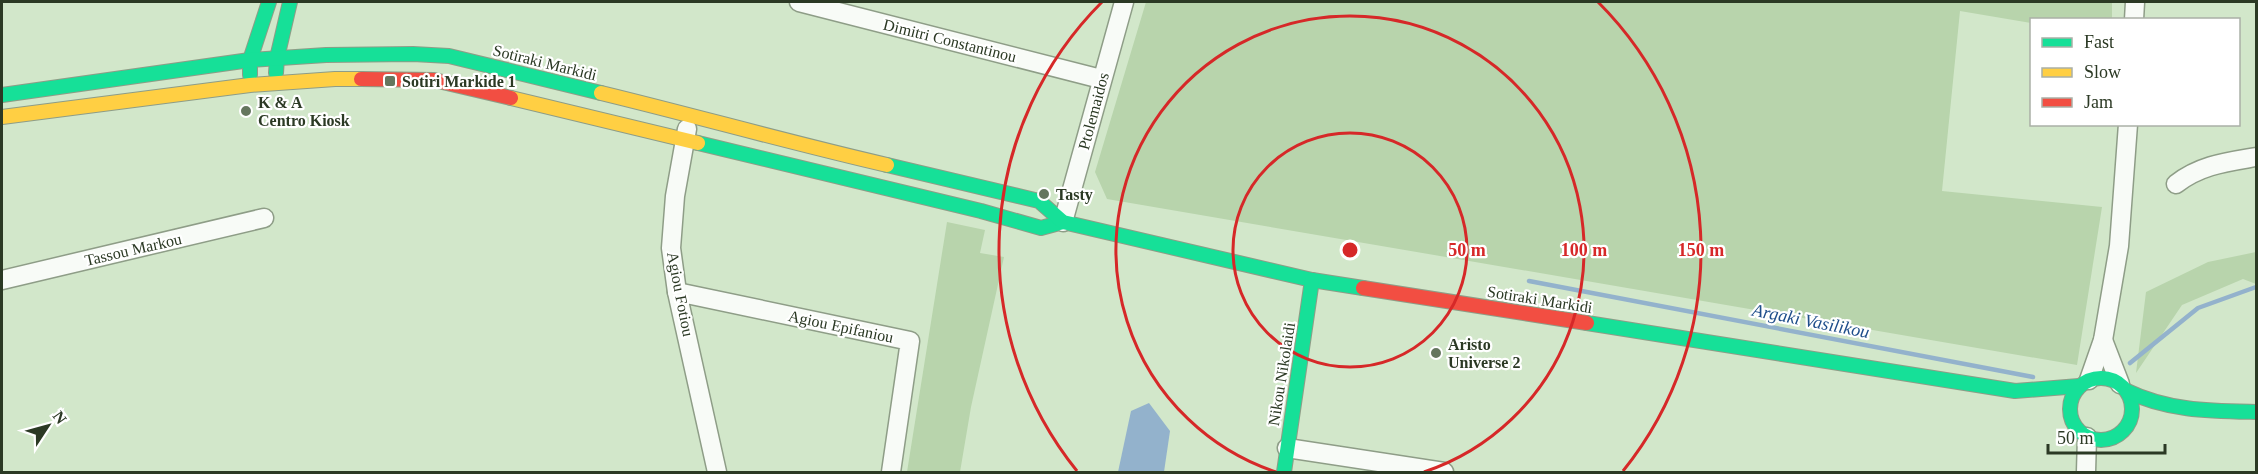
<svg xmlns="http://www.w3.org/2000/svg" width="2258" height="474" viewBox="0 0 2258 474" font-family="Georgia,serif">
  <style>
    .green { fill: #b8d4ac }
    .water { fill: #93b2cc }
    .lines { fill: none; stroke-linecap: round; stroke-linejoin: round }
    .stream { stroke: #93b2cc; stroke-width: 4.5 }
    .street-casing { stroke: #8e9d87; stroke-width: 21 }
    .fast-casing { stroke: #8e9d87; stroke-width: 16 }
    .slow-casing { stroke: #8e9d87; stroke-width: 16 }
    .jam-casing { stroke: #8e9d87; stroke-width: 16 }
    .street { stroke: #f8fbf7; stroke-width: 18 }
    .fast { stroke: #16e098; stroke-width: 14 }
    .slow { stroke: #ffcf43; stroke-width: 14 }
    .jam { stroke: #f24e42; stroke-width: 14 }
    .ring { fill: none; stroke: #d62828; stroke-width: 3 }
    .poi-dot { fill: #65765e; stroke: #fff; stroke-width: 2 }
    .labels { text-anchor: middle; stroke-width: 4.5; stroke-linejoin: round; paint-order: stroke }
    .street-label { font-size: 16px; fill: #2b3924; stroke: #fff }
    .poi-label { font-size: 16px; font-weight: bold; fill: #2b3924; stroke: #fff; text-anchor: start }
    .water-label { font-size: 18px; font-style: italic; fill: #1f4e8b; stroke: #fff }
    .centre { fill: #d62828; stroke: #fff; stroke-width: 3 }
    .ring-label { font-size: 18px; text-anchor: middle; font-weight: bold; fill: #d62828; stroke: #fff; stroke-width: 4.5; stroke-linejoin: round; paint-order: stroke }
  </style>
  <rect width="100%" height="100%" fill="#d2e7ca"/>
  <g class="green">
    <path d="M1146 2H2112V19L2032 20 2031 23 1960 11 1942 191 2102 207 2077 365 1107 199 1095 172Z"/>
    <path d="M947 222 985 230 980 253 1004 257 971 407 960 472H907Z"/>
    <path d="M2256 252V284L2243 279 2182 305 2136 373 2146 292 2208 262Z"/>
  </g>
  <path class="water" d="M1149 403 1170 431 1164 472H1118L1131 411Z"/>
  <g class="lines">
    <g class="stream">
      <path d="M1529 281 2033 377"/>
      <path d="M2130 363 2198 308 2256 287"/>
    </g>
    <g class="street-casing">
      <g id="street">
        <path d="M799 2 1101 79"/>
        <path d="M2134 20 2135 2"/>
        <path d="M687 129 675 196 671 248 677 292 717 472"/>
        <path d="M2176 184C2200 165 2227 162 2256 157"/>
        <path d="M1063 222 1124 2"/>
        <path d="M2 280 264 218"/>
        <path d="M677 292 910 341 891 472"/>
        <path d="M2103 340 2120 384"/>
        <path d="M2089 380 2103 340 2119 246 2128 124"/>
        <path d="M1287 448 1444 472"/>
        <path d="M2086 472 2087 437"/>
      </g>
    </g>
    <g class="fast-casing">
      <g id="fast">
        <path d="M276 73 277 58 290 2"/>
        <path d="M250 75V60L269 2"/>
        <path d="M2 95 250 60 326 55 413 54 449 56 601 93"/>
        <path d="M698 143 981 211 1041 228 1063 222"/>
        <path d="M887 165 1039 201 1063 222 1312 280 1363 288"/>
        <path d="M1587 323 2015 391 2079 386"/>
        <circle cx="2101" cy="409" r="31"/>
        <path d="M2127 391C2168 411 2211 411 2256 412"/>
        <path d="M1284 472 1312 280"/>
      </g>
    </g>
    <g class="slow-casing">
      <g id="slow">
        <path d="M601 93C696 116 791 143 887 165"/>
        <path d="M511 98 698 143"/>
        <path d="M2 117 250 85 335 79H361"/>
      </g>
    </g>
    <g class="jam-casing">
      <g id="jam">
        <path d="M361 79 434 80 511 98"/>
        <path d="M1363 288 1587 323"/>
      </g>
    </g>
    <use href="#street" class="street"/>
    <use href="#fast" class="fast"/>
    <use href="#slow" class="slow"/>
    <use href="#jam" class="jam"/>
  </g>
  <g class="ring">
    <circle cx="1350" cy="250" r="117"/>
    <path d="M1276 472A234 234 0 1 1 1424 472"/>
    <path d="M1077 471A351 351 0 0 1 1102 2M1598 2A351 351 0 0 1 1623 471"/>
  </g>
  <g class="poi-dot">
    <rect x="384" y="75" width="12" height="12" rx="3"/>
    <circle cx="246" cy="111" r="6"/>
    <circle cx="1044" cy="194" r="6"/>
    <circle cx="1436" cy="353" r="6"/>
  </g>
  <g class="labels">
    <g class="street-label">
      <text transform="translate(950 40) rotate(14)" y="6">Dimitri Constantinou</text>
      <text transform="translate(545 62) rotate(14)" y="6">Sotiraki Markidi</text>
      <text transform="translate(1093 111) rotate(-75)" y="6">Ptolemaidos</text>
      <text transform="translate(133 249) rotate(-13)" y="6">Tassou Markou</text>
      <text transform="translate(681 294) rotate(79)" y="6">Agiou Fotiou</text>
      <text transform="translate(1540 299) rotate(9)" y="6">Sotiraki Markidi</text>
      <text transform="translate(841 326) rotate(12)" y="6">Agiou Epifaniou</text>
      <text transform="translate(1281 374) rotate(-81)" y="6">Nikou Nikolaidi</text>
    </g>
    <g class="poi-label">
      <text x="402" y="87">Sotiri Markide 1</text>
      <text x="258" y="108">K &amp; A<tspan x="258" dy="18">Centro Kiosk</tspan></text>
      <text x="1056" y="200">Tasty</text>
      <text x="1448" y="350">Aristo<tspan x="1448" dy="18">Universe 2</tspan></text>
    </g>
    <g class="water-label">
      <text transform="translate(1811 321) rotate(11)" y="6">Argaki Vasilikou</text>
    </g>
  </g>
  <circle cx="1350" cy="250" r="9" class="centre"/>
  <g class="ring-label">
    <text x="1467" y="256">50 m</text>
    <text x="1584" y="256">100 m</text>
    <text x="1701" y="256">150 m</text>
  </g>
  <rect width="2258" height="474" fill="none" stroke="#2b3924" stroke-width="6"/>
  <rect x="2030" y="18" width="210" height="108" fill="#ffffff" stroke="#aab0a7" stroke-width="1.5"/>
  <rect x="2042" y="38" width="30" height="9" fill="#16e098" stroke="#aab0a7" stroke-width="1.5"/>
  <text x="2084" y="48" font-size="18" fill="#2b3924">Fast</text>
  <rect x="2042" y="68" width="30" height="9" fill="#ffcf43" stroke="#aab0a7" stroke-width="1.5"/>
  <text x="2084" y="78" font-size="18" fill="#2b3924">Slow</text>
  <rect x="2042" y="98" width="30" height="9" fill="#f24e42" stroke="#aab0a7" stroke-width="1.5"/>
  <text x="2084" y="108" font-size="18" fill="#2b3924">Jam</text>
  <g transform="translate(48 426) rotate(54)" stroke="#ffffff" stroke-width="4.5" paint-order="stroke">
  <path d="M0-4.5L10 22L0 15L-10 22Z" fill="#2b3924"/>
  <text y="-9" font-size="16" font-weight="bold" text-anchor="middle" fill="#2b3924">N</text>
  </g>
  <path d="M2048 444v9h117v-9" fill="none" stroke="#2b3924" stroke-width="3"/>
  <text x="2057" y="444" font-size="18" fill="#2b3924" stroke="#ffffff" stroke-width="4.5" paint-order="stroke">50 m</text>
</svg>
